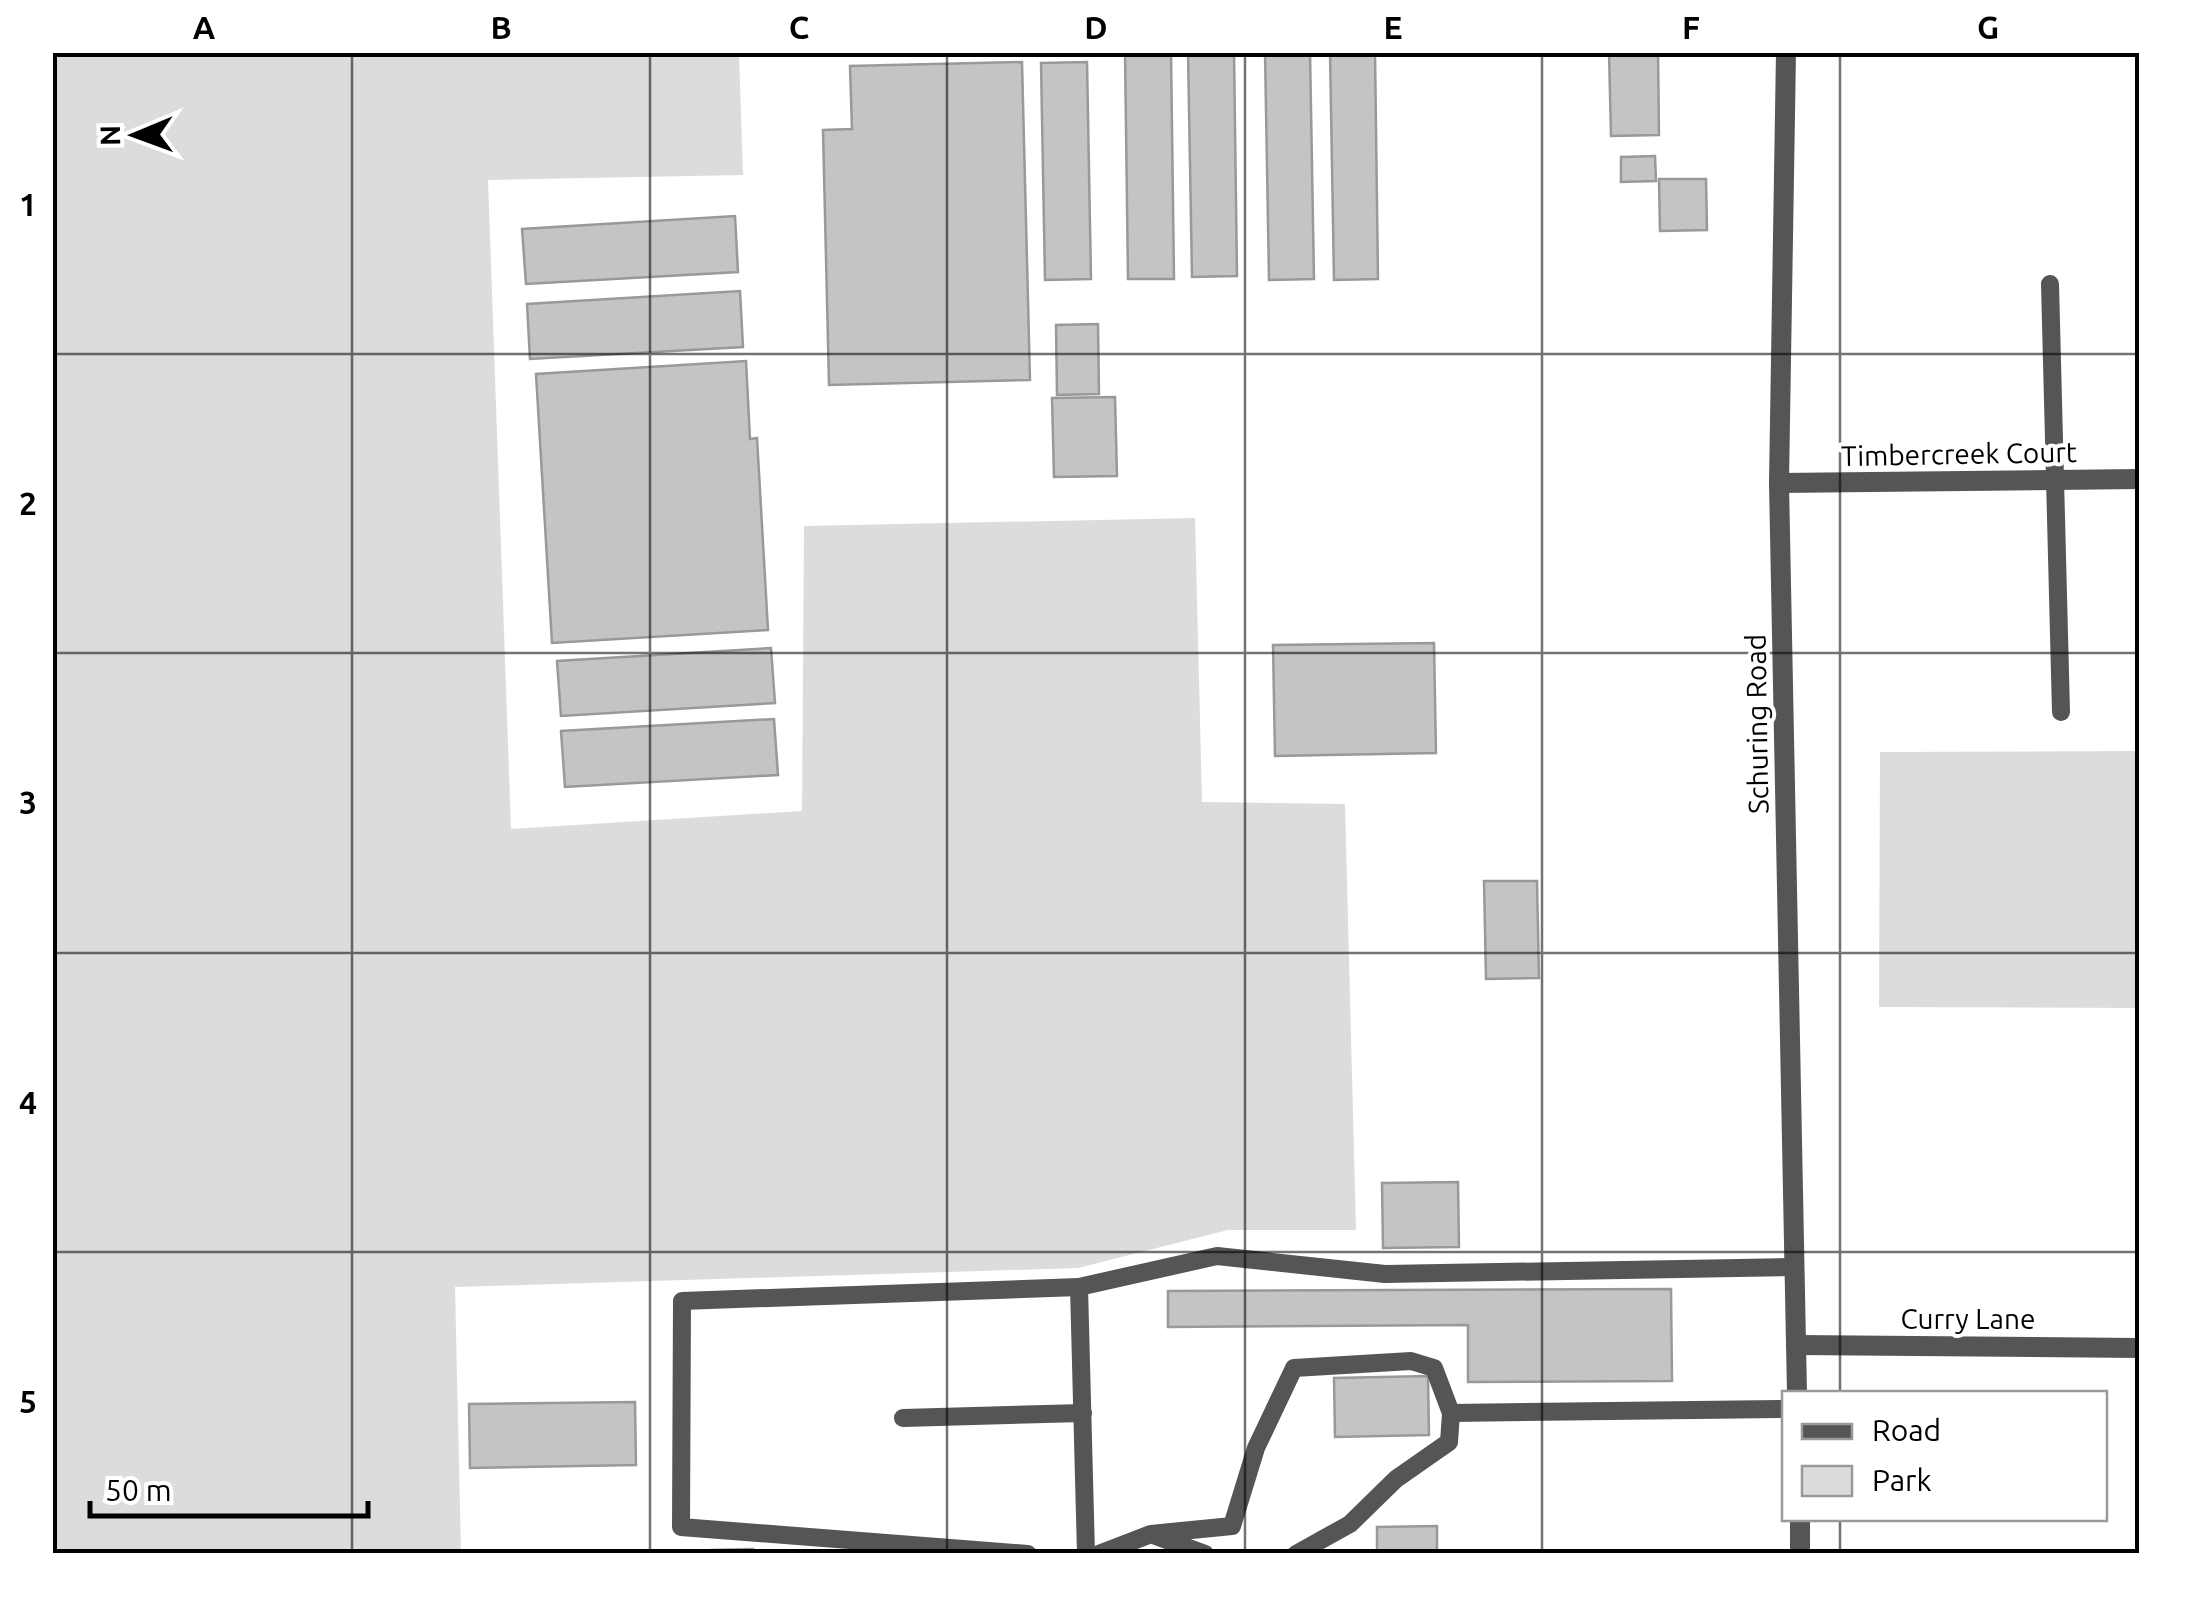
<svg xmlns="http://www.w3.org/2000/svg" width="2192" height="1606" viewBox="0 0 2192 1606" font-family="Ubuntu,sans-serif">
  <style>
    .green { fill: #dcdcdc }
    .building { fill: #c4c4c4; stroke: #999; stroke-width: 2.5 }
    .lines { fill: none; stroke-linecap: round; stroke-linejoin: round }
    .lane { stroke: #555; stroke-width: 18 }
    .street { stroke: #555; stroke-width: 20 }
    .grid { fill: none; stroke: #000; stroke-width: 2.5; stroke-opacity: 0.55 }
    .labels { text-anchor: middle; stroke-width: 8; stroke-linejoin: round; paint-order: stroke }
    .street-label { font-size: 28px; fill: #000; stroke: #fff }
    .neatline { fill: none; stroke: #000; stroke-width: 4 }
    .grid-label { font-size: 32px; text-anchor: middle; font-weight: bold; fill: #000 }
  </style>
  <rect width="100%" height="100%" fill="#fff"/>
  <g class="green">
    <path d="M52 53H739L743 175 488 180 511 829 802 811 804 526 1195 518 1202 802 1345 804 1356 1230H1228L1078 1268 455 1287 461 1553H53Z"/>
    <path d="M2139 751V1008L1879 1007 1880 752Z"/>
  </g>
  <g class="building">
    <path d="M1125 52H1171L1174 279H1128Z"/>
    <path d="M1188 52H1234L1237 276 1192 277Z"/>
    <path d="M1265 52H1310L1314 279 1269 280Z"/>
    <path d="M1330 52H1375L1378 279 1334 280Z"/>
    <path d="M1609 52H1658L1659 135 1611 136Z"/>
    <path d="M1022 62 1030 380 829 385 823 130 852 129 850 66Z"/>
    <path d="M1087 62 1091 279 1045 280 1041 63Z"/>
    <path d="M1655 156 1656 181 1621 182V157Z"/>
    <path d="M1659 179H1706L1707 230 1660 231Z"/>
    <path d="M735 216 738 272 526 284 522 229Z"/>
    <path d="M740 291 743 347 530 359 527 304Z"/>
    <path d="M1098 324 1099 394 1057 395 1056 325Z"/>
    <path d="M746 361 750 439 757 438 768 630 552 643 536 374Z"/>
    <path d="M1115 397 1117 476 1054 477 1052 398Z"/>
    <path d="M1434 643 1436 753 1275 756 1273 645Z"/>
    <path d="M771 648 775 703 561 716 557 661Z"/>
    <path d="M774 719 778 775 565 787 561 731Z"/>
    <path d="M1484 881H1537L1539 978 1486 979Z"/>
    <path d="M1458 1182 1459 1247 1383 1248 1382 1183Z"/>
    <path d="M1671 1289 1672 1381 1468 1382V1325L1168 1327V1291Z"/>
    <path d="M1428 1376 1429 1435 1335 1437 1334 1378Z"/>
    <path d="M635 1402 636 1465 470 1468 469 1404Z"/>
    <path d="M1437 1526V1554H1377V1527Z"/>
    <path d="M753 1549V1554H713L712 1550Z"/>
  </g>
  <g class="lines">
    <g class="lane">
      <path d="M2050 284 2061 712"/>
      <path d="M1451 1413 1784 1409"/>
      <path d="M903 1418 1083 1413"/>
      <path d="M1156 1536 1205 1554"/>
      <path d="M1028 1554 681 1527 682 1301 1079 1287"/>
      <path d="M1086 1554 1079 1287 1217 1256 1385 1274 1795 1267"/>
      <path d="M1099 1554 1151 1534 1232 1526 1256 1448 1294 1368 1411 1361 1434 1368 1451 1413 1449 1442 1396 1479 1350 1524 1296 1554"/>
    </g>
    <g class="street">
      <path d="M1786 52 1779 483 1797 1394"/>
      <path d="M1779 483 2140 479"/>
      <path d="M1796 1345 2140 1348"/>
      <path d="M1800 1518V1554"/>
    </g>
  </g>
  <path class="grid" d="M352 52V1554M650 52V1554M947 52V1554M1245 52V1554M1542 52V1554M1840 52V1394M52 354H2140M52 653H2140M52 953H2140M52 1252H2140M1840 1518V1554"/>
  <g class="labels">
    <g class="street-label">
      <text transform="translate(1959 454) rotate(-1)" y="10">Timbercreek Court</text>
      <text transform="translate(1757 724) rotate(-91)" y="10">Schuring Road</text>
      <text x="1968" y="1329">Curry Lane</text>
    </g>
  </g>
  <rect width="2192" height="1606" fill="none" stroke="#ffffff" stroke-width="110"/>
  <rect x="1782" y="1391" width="325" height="130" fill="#ffffff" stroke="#999999" stroke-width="2.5"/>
  <rect x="1802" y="1424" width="50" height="15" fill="#555555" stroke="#999999" stroke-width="2.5"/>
  <text x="1872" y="1441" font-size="30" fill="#000000">Road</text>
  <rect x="1802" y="1466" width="50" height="30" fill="#dcdcdc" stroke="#999999" stroke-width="2.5"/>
  <text x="1872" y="1491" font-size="30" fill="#000000">Park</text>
  <g transform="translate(135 135) rotate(269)" stroke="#ffffff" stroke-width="8" paint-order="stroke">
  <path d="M0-8L18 38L0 25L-18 38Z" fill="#000000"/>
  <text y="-15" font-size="28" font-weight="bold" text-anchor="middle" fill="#000000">N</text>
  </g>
  <path d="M90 1501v15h278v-15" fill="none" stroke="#000000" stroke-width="5"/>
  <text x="105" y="1501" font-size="30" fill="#000000" stroke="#ffffff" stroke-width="8" paint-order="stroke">50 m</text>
  <rect x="55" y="55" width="2082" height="1496" class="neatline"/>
  <g class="grid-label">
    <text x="204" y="39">A</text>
    <text x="501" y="39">B</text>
    <text x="799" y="39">C</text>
    <text x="1096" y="39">D</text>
    <text x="1393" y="39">E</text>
    <text x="1691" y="39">F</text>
    <text x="1988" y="39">G</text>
    <text x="28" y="216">1</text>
    <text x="28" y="515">2</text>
    <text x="28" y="814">3</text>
    <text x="28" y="1114">4</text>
    <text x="28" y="1413">5</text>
  </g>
</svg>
